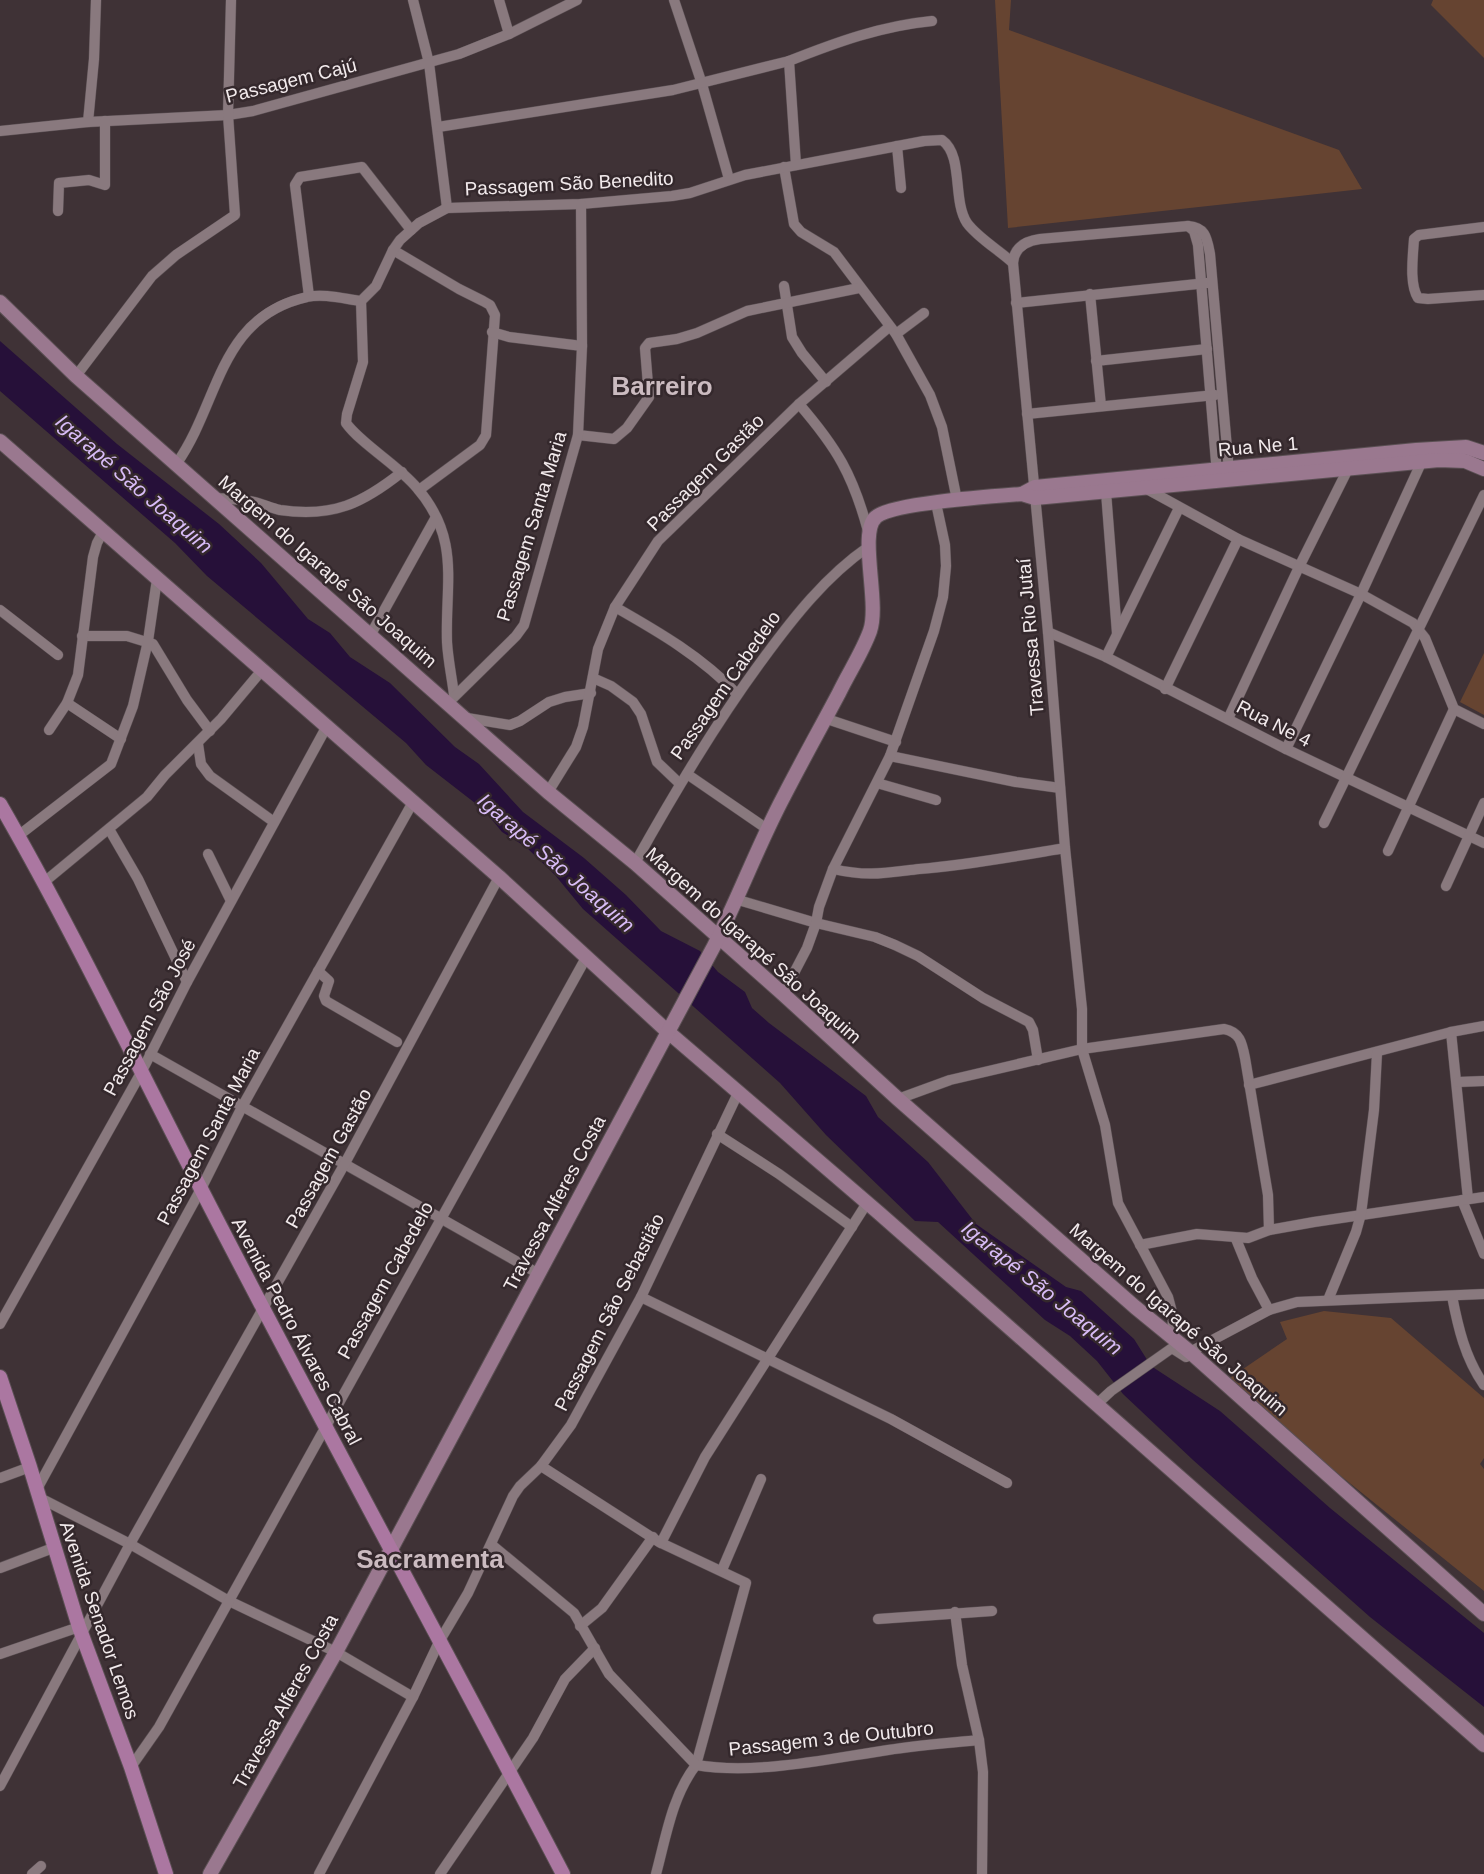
<svg xmlns="http://www.w3.org/2000/svg" width="1484" height="1874" viewBox="0 0 1484 1874" font-family="Arial,sans-serif">
  <style>
    .green { fill: #664431 }
    .water { fill: #261039 }
    .lines { fill: none; stroke-linecap: round; stroke-linejoin: round }
    .street-casing { stroke: #5a4f53; stroke-width: 11 }
    .secondary-casing { stroke: #5a4f53; stroke-width: 16 }
    .primary-casing { stroke: #5a4f53; stroke-width: 16 }
    .street { stroke: #89797e; stroke-width: 10 }
    .secondary { stroke: #9a788f; stroke-width: 14 }
    .primary { stroke: #ab77a1; stroke-width: 14 }
    .labels { text-anchor: middle; stroke-width: 5; stroke-linejoin: round; paint-order: stroke }
    .street-label { font-size: 19px; fill: #f2eaec; stroke: #34282c }
    .water-label { font-size: 21px; font-style: italic; fill: #d8bcf7; stroke: #34282c }
    .district-label { font-size: 26px; font-weight: bold; fill: #cbbbc0; stroke: #34282c }
  </style>
  <rect width="100%" height="100%" fill="#3f3236"/>
  <g class="green">
    <path d="M995 0H1011L1009 30 1339 150 1362 189 1008 228Z"/>
    <path d="M1433 0H1484V58L1431 5Z"/>
    <path d="M1484 653V715L1460 702Z"/>
    <path d="M1324 1311 1391 1318 1484 1398V1458L1480 1464 1484 1469V1591L1224 1382 1287 1339 1280 1322Z"/>
  </g>
  <path class="water" d="M0 341 117 444 219 524 261 563 308 619 330 633 350 657 390 683 455 747 479 764 523 812 584 858 626 895 661 931 700 951 718 972 745 992 752 1008 769 1023 866 1096 878 1117 928 1162 976 1224 1066 1287 1081 1291 1134 1339 1151 1366 1220 1411 1330 1508 1484 1633V1707L1370 1617 1193 1460 1123 1394 1097 1361 1070 1336 1045 1320 938 1222 915 1221 826 1135 780 1083 583 909 555 875 526 847 502 832 484 810 426 765 406 743 207 576 175 543 0 391Z"/>
  <g class="lines">
    <g class="street-casing">
      <g id="street">
        <path d="M413 0 429 63 447 208"/>
        <path d="M499 0 509 34"/>
        <path d="M674 0 702 84 729 179"/>
        <path d="M88 122 94 59 96 0"/>
        <path d="M438 127 673 90 789 61"/>
        <path d="M0 131 88 122 228 115 253 111 459 54 509 34 577 0"/>
        <path d="M897 146 901 188"/>
        <path d="M796 165 789 61C837 42 881 26 932 21"/>
        <path d="M784 167 794 224 801 232 834 252 896 334 930 395 942 427 957 500"/>
        <path d="M58 211 59 183 89 180 105 185V121"/>
        <path d="M1188 226 1194 231 1198 245 1217 474"/>
        <path d="M1484 227 1419 235 1414 239C1413 256 1409 284 1418 298L1428 299 1484 295"/>
        <path d="M393 250 459 289 483 301 490 305 495 315 486 435 480 445 419 490"/>
        <path d="M784 286 792 337 802 353 826 382"/>
        <path d="M1090 294 1101 406"/>
        <path d="M309 296 295 185 300 177 362 167 411 230"/>
        <path d="M361 301 363 362 347 414 346 423C361 444 398 465 417 488 461 539 445 583 447 642 448 660 452 678 454 695"/>
        <path d="M1016 303 1207 283"/>
        <path d="M492 332 509 337 582 346"/>
        <path d="M896 334 924 313"/>
        <path d="M1096 361 1207 349"/>
        <path d="M76 376 152 276 176 255 235 215 228 115 231 0"/>
        <path d="M799 404C837 448 853 475 868 531"/>
        <path d="M1027 414 1215 395"/>
        <path d="M578 435 614 439 627 428 649 397 645 348 649 343 677 339 697 333 747 311 859 288"/>
        <path d="M177 463C220 402 218 317 307 297 323 293 345 299 361 301L376 286 393 250 400 240 419 223 447 208 581 204 672 196 690 193 745 175 924 141 942 140C964 156 952 200 967 223 978 238 999 250 1013 263"/>
        <path d="M1145 488 1238 539 1361 594 1413 623 1425 638 1454 709 1484 724"/>
        <path d="M1106 492 1117 633"/>
        <path d="M216 498C226 499 238 499 249 501 259 502 270 508 280 510 333 518 363 503 402 472"/>
        <path d="M615 607C659 632 702 657 737 694"/>
        <path d="M0 610 58 655"/>
        <path d="M1048 632 1106 657 1286 749 1484 843"/>
        <path d="M371 634 436 517"/>
        <path d="M82 636H127L153 644 187 700 210 731"/>
        <path d="M1106 657 1179 508"/>
        <path d="M593 678 611 686 633 702 641 714 657 762 679 783"/>
        <path d="M1165 689 1238 539"/>
        <path d="M67 703 121 739"/>
        <path d="M448 703 516 636 524 625 578 435 582 346 581 204"/>
        <path d="M467 718 510 725 520 721 549 702 565 697 591 693"/>
        <path d="M827 719 896 742"/>
        <path d="M1228 719 1299 567 1348 469"/>
        <path d="M49 730 67 703 78 675 93 557 97 543 104 530"/>
        <path d="M198 744 201 764 210 776 274 822"/>
        <path d="M1286 749 1361 594 1422 461"/>
        <path d="M890 756 1016 782 1060 788"/>
        <path d="M687 774 767 829"/>
        <path d="M877 783 936 800"/>
        <path d="M548 792 576 747 583 727 598 649 615 607 658 541 799 404 889 327"/>
        <path d="M1324 823 1484 495"/>
        <path d="M109 829 138 879 187 982"/>
        <path d="M18 836 111 764 133 706 148 641 157 579"/>
        <path d="M1388 851 1454 709"/>
        <path d="M208 854 231 901"/>
        <path d="M635 863C674 793 715 724 763 659 793 618 826 576 868 547"/>
        <path d="M833 869C868 877 885 873 919 869 968 865 1017 856 1065 848"/>
        <path d="M43 883 147 797 165 775 221 719 263 669"/>
        <path d="M1446 886 1484 803"/>
        <path d="M735 899 816 923 875 937 895 945 918 956 983 998 1029 1022 1033 1030 1038 1060"/>
        <path d="M318 971 329 981 324 996 326 1001 397 1042"/>
        <path d="M783 994 807 948 816 923 819 907 833 869 890 756 934 631 943 597 946 566 945 545 936 503"/>
        <path d="M1451 1032 1468 1199"/>
        <path d="M150 1054 539 1274"/>
        <path d="M1458 1082 1484 1081"/>
        <path d="M1249 1085 1451 1032 1484 1026"/>
        <path d="M898 1099 950 1080 1082 1049 1224 1029C1240 1032 1242 1043 1245 1058L1268 1195 1269 1230"/>
        <path d="M717 1134 779 1174 852 1227"/>
        <path d="M1462 1200 1484 1254"/>
        <path d="M1236 1239 1252 1278 1269 1310"/>
        <path d="M1140 1245 1197 1234 1248 1238 1269 1230 1314 1222 1484 1197"/>
        <path d="M1452 1296C1458 1327 1465 1358 1484 1385"/>
        <path d="M641 1297 891 1419 1007 1483"/>
        <path d="M1328 1300 1356 1232 1361 1214 1374 1110 1377 1053"/>
        <path d="M0 1324 142 1071 187 982 327 726"/>
        <path d="M1172 1337 1173 1316 1168 1297 1118 1203 1105 1125 1082 1049V1009L1065 848 1048 632 1013 263C1014 247 1026 241 1040 239L1188 226C1206 227 1207 239 1210 254L1229 471"/>
        <path d="M1190 1352 1269 1310 1297 1302 1484 1294"/>
        <path d="M1097 1404 1111 1391 1172 1348 1186 1357"/>
        <path d="M541 1466 659 1542 746 1583 696 1765C672 1796 666 1837 656 1874"/>
        <path d="M0 1478 30 1467"/>
        <path d="M37 1489 201 1189 242 1107 413 802"/>
        <path d="M40 1498 130 1544 229 1601 336 1652 413 1697"/>
        <path d="M661 1543 705 1457 867 1203"/>
        <path d="M492 1545 574 1613 609 1674 696 1765C756 1775 827 1759 888 1750 918 1745 949 1743 979 1740"/>
        <path d="M0 1568 53 1548"/>
        <path d="M722 1570 761 1479"/>
        <path d="M955 1612 962 1665 979 1740 983 1772 982 1874"/>
        <path d="M878 1619 992 1611"/>
        <path d="M580 1626 602 1608 653 1537"/>
        <path d="M0 1654 79 1627"/>
        <path d="M131 1767 159 1727 587 956"/>
        <path d="M0 1786 130 1544 344 1165 499 877"/>
        <path d="M32 1874 41 1866"/>
        <path d="M319 1874 413 1697 439 1642 468 1593 513 1496 520 1486 541 1466 571 1425 641 1297 739 1091"/>
        <path d="M440 1874 533 1738 565 1679 595 1648"/>
      </g>
    </g>
    <g class="secondary-casing">
      <g id="secondary">
        <path d="M0 302 76 376 548 792 635 863 783 994 898 1099 1135 1307 1190 1352 1484 1614"/>
        <path d="M0 441 499 877 667 1031 879 1213 1484 1745"/>
        <path d="M1022 494 1035 487 1416 450 1466 447 1484 453"/>
        <path d="M210 1874 336 1652 714 946C739 897 758 845 784 796 802 761 821 727 839 693 849 672 862 653 870 631 880 603 858 532 876 517 891 503 997 496 1022 494L1035 498 1439 460 1465 461 1484 469"/>
      </g>
    </g>
    <g class="primary-casing">
      <g id="primary">
        <path d="M0 804C72 929 134 1059 200 1187 318 1417 443 1644 563 1874"/>
        <path d="M0 1377 30 1467 79 1627 131 1767 166 1874"/>
      </g>
    </g>
    <use href="#street" class="street"/>
    <use href="#secondary" class="secondary"/>
    <use href="#primary" class="primary"/>
  </g>
  <g class="labels">
    <g class="street-label">
      <text transform="translate(291 80) rotate(-14)" y="7">Passagem Cajú</text>
      <text transform="translate(569 183) rotate(-3)" y="7">Passagem São Benedito</text>
      <text transform="translate(1258 446) rotate(-5)" y="7">Rua Ne 1</text>
      <text transform="translate(705 472) rotate(-45)" y="7">Passagem Gastão</text>
      <text transform="translate(531 526) rotate(-73)" y="7">Passagem Santa Maria</text>
      <text transform="translate(328 571) rotate(41)" y="7">Margem do Igarapé São Joaquim</text>
      <text transform="translate(1030 637) rotate(-95)" y="7">Travessa Rio Jutaí</text>
      <text transform="translate(725 685) rotate(-55)" y="7">Passagem Cabedelo</text>
      <text transform="translate(1274 723) rotate(27)" y="7">Rua Ne 4</text>
      <text transform="translate(754 945) rotate(42)" y="7">Margem do Igarapé São Joaquim</text>
      <text transform="translate(149 1017) rotate(-62)" y="7">Passagem São José</text>
      <text transform="translate(208 1136) rotate(-62)" y="7">Passagem Santa Maria</text>
      <text transform="translate(328 1158) rotate(-61)" y="7">Passagem Gastão</text>
      <text transform="translate(554 1203) rotate(-62)" y="7">Travessa Alferes Costa</text>
      <text transform="translate(385 1280) rotate(-61)" y="7">Passagem Cabedelo</text>
      <text transform="translate(609 1312) rotate(-63)" y="7">Passagem São Sebastião</text>
      <text transform="translate(1179 1319) rotate(41)" y="7">Margem do Igarapé São Joaquim</text>
      <text transform="translate(297 1331) rotate(62)" y="7">Avenida Pedro Álvares Cabral</text>
      <text transform="translate(100 1620) rotate(71)" y="7">Avenida Senador Lemos</text>
      <text transform="translate(285 1701) rotate(-61)" y="7">Travessa Alferes Costa</text>
      <text transform="translate(831 1738) rotate(-6)" y="7">Passagem 3 de Outubro</text>
    </g>
    <g class="water-label">
      <text transform="translate(134 484) rotate(41)" y="7">Igarapé São Joaquim</text>
      <text transform="translate(556 863) rotate(41)" y="7">Igarapé São Joaquim</text>
      <text transform="translate(1042 1288) rotate(39)" y="7">Igarapé São Joaquim</text>
    </g>
    <g class="district-label">
      <text x="662" y="395">Barreiro</text>
      <text x="430" y="1568">Sacramenta</text>
    </g>
  </g>
</svg>
